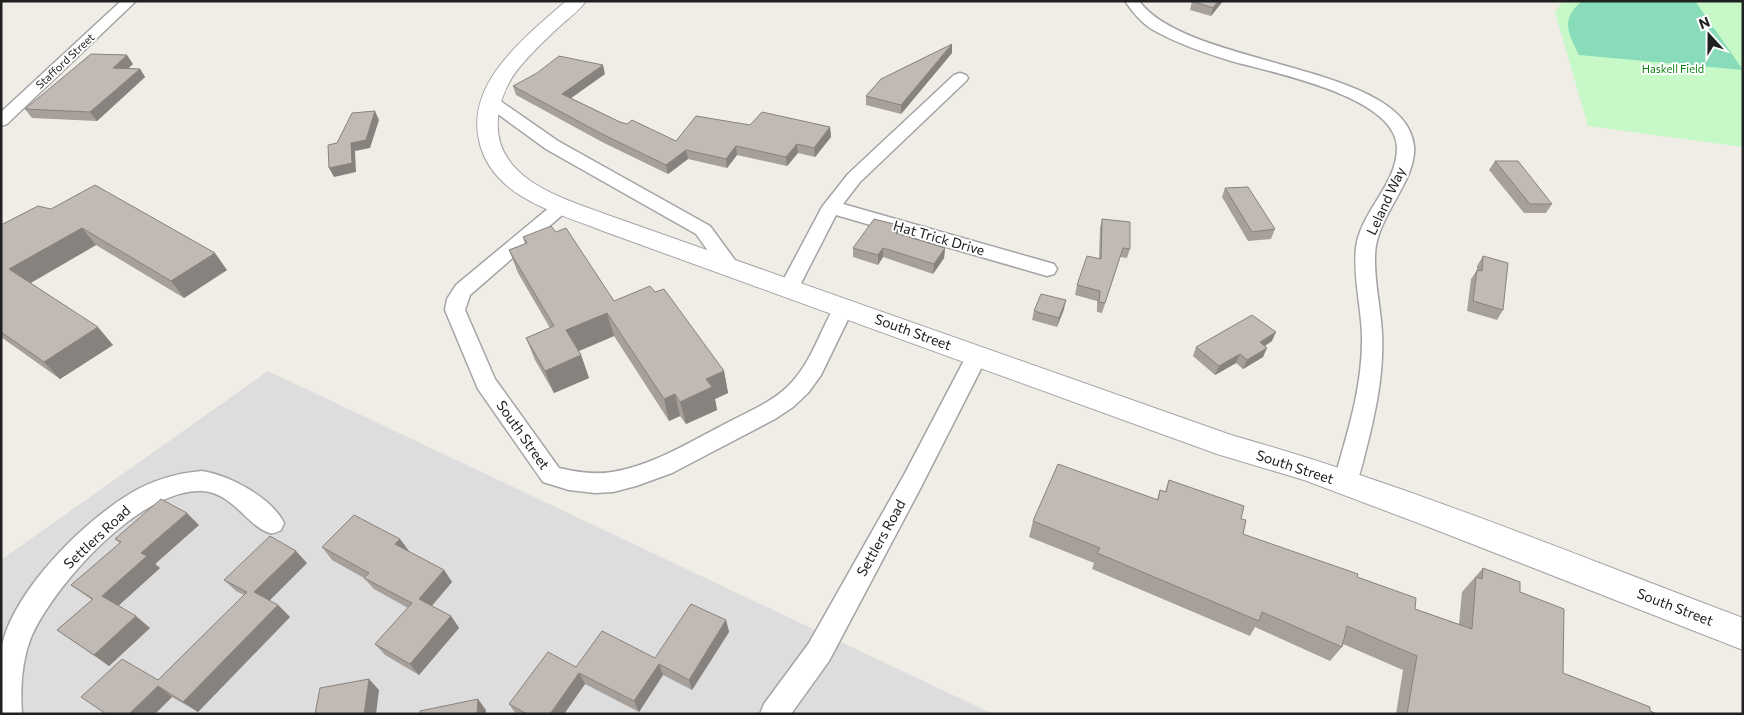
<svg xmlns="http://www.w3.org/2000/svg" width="1744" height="715" viewBox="0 0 1744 715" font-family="Commissioner,sans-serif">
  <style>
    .residential { fill: #dedddd }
    .park { fill: #c6f8c8 }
    .pitch { fill: #88dcb9 }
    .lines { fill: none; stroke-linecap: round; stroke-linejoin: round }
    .minor-casing { stroke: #a4a4a4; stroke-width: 3 }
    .tertiary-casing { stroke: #a4a4a4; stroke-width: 2 }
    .minor { fill: #fff; fill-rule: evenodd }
    .tertiary { fill: #fff; fill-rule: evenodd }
    .wall { fill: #a69f9a }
    .shaded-wall { fill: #87827d }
    .building { fill: #c1b9b3; stroke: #87827d }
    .labels { text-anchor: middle; stroke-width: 4; stroke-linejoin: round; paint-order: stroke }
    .far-street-label { font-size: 11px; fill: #202020; stroke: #fff }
    .far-park-label { font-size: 11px; fill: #0f7d14; stroke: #fff }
    .street-label { font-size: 14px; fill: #202020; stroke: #fff }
  </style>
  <rect width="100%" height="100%" fill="#f0ede7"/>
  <path class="residential" d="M268 371 993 714H1V560Z"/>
  <path class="park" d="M1563 1 1743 2V147L1588 126 1555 12Z"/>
  <path class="pitch" d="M1582 1H1695L1743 70 1579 55C1568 32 1560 20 1582 1Z"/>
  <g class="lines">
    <g class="minor-casing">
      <g id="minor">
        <path d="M121 1H136L7 124 1 126V112Z"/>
        <path d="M1125 1H1139C1188 68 1406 63 1414 146 1417 181 1376 216 1375 255 1374 282 1381 308 1382 334 1384 375 1375 415 1365 454 1362 466 1359 479 1353 490L1345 493 1337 490 1333 483C1347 435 1363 386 1362 335 1361 306 1353 277 1356 248 1360 212 1397 185 1397 148 1397 96 1270 72 1231 61 1206 53 1181 45 1157 32 1143 25 1134 14 1125 1Z"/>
        <path d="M960 73 966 75 968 78 966 81 860 182 843 204 1054 264 1057 269 1054 274 1047 276 836 215 796 293 789 295 782 293 779 288 822 207 848 174 954 75Z"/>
        <path d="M490 96 496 98 558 141 710 226 740 267 737 272 730 274 723 272 696 234 546 149 484 104 482 101 484 98Z"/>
        <path d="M562 200 568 202 571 206 568 210 470 295 465 310 495 379 559 468C576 472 594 475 612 472 651 466 686 444 721 426 745 413 773 403 792 382 813 359 821 328 837 302L844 300 851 302 854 307 821 375 808 393 793 407 775 419 672 473 636 486 613 492 595 493 569 490 543 482 478 389 445 310 447 299 456 285 556 202Z"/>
        <path d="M977 347 984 349 988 355 920 489 829 661 791 714H760L764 704 809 643 904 475 970 349Z"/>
        <path d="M202 471C229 475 272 498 284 523L281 530C277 532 274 534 270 533 249 528 233 493 203 491 142 487 56 583 32 635 22 659 20 688 22 714H1C1 695 0 663 2 645 15 588 89 515 140 488 160 478 180 473 202 471Z"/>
      </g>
    </g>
    <g class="tertiary-casing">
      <path id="tertiary" d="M566 1H586C580 10 569 18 561 25 546 39 531 53 518 69 507 83 500 100 498 118 492 183 572 201 619 219L1231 435C1405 484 1573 554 1743 618V650L1426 526 1304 480 1217 454 603 231C573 219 541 210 515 192 497 179 483 161 479 140 466 81 527 36 566 1Z"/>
    </g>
    <use href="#minor" class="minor"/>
    <use href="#tertiary" class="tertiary"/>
  </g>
  <g class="wall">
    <path d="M1192 1H1223L1211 16 1190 10Z"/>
    <path d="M952 53 901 114 866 105V96Z"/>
    <path d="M133 64 128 68 140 69 145 77 97 121 32 118 25 109Z"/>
    <path d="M605 74 571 98 620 122 676 141 750 125 830 127 831 137 815 157 798 153 787 166 737 155 727 168 688 159 668 174 604 143 516 95 513 86Z"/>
    <path d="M1495 161 1552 204 1546 213H1524L1489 170Z"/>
    <path d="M1225 188 1275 229 1271 239 1248 241 1222 197Z"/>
    <path d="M38 206 227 270 184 298 96 245 31 283 113 345 60 379 1 337V225Z"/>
    <path d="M1102 219 1130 249 1127 258 1120 257 1102 313 1097 312V301L1075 295 1077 285 1099 259 1100 228Z"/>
    <path d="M556 232 614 301 655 292 724 371 728 393 715 399 717 410 686 424 680 416 669 421 614 336 579 351 581 355 589 378 554 393 535 360 526 338 550 328 518 273 509 250 525 244 523 237Z"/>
    <path d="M898 234 945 248 944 258 933 274 883 257 878 265 853 257V248Z"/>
    <path d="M1483 256 1503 310 1497 320 1467 311 1471 279 1477 270V266Z"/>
    <path d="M1064 309 1057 327 1032 320 1034 311Z"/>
    <path d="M1272 341 1265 346 1263 357 1243 369 1236 363 1215 375 1193 356 1196 347Z"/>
    <path d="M1169 480 1241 519 1243 534 1357 577 1415 609 1459 624 1462 592 1483 568 1520 592 1563 673 1657 714H1396L1403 670 1343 644 1342 647 1330 661 1255 627 1250 636 1092 569 1094 563 1029 537 1033 521 1157 500 1160 490 1165 492Z"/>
    <path d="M199 525 155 564 160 568 118 606 150 628 109 666 57 630 92 600 71 585 120 543 115 539Z"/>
    <path d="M400 539 409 552 444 570 452 582 432 606 451 616 459 628 419 675 385 655 375 644 408 608 374 589 364 578 332 560 322 547Z"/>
    <path d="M307 563 269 601 278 605 290 617 198 712 172 697 155 714 158 680 244 595 236 591 224 580Z"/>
    <path d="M726 620 729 632 692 690 663 675 639 712 585 684 564 714H516L509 704 576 667 655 658Z"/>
  </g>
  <g class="shaded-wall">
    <path d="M1218 1H1223L1211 16 1213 8Z"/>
    <path d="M952 44V53L901 114V105Z"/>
    <path d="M127 55 133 64 119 77 113 68Z"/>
    <path d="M603 65 605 74 564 103 562 94Z"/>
    <path d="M140 69 145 77 97 121 90 112Z"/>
    <path d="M375 111 379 120 370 148 355 151 356 172 334 177 329 168 351 143Z"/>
    <path d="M830 127 831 137 815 157 814 148Z"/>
    <path d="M797 144 798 153 787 166 786 157Z"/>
    <path d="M736 146 737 155 727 168 726 159Z"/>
    <path d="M686 150 688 159 668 174 666 165Z"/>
    <path d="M898 225V235L893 232Z"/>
    <path d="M82 228 96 245 25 286 9 269Z"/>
    <path d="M883 248V257L878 265V255Z"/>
    <path d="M945 248 944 258 933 274 934 264Z"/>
    <path d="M215 253 227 270 184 298 171 281Z"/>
    <path d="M1066 300 1064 309 1057 327 1059 318Z"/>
    <path d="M607 313 614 336 574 353 566 330Z"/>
    <path d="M98 327 113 345 60 379 44 362Z"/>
    <path d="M1276 332 1272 341 1256 351 1260 342Z"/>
    <path d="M1267 348 1263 357 1243 369 1247 360Z"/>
    <path d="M1240 354 1236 363 1215 375 1219 366Z"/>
    <path d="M581 355 589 378 554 393 545 371Z"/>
    <path d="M724 371 728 393 715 399 717 410 686 424 680 402 706 379Z"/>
    <path d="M675 394 680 416 669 421 664 399Z"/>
    <path d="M187 513 199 525 155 564 160 568 117 607 102 596 141 553Z"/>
    <path d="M400 539 409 551 404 557 395 544Z"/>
    <path d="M296 551 307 563 266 604 254 592Z"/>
    <path d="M444 570 452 582 427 611 419 599Z"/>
    <path d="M278 605 290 617 198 712 183 702Z"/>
    <path d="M136 616 150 628 109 666 94 655Z"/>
    <path d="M451 616 459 628 419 675 410 664Z"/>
    <path d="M726 620 729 632 692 690 689 680Z"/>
    <path d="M659 664 663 675 639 712 634 701Z"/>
    <path d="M579 673 585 684 564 714H550Z"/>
    <path d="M369 679 379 690 376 714H364Z"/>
    <path d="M158 686 172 697 155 714H129Z"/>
    <path d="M478 699 486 710V714H477Z"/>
  </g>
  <g class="building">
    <path d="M1192 1H1218L1213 8Z"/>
    <path d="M952 44 901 105 866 96 881 79Z"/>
    <path d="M91 54 127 55 113 68 140 69 90 112 25 109Z"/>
    <path d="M559 56 603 65 562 94 620 122 627 124 632 120 676 141 696 116 750 125 762 112 830 127 814 148 797 144 786 157 736 146 726 159 686 150 666 165 602 134 513 86 537 73Z"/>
    <path d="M375 111 366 140 351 143 352 163 329 168 328 145 337 143 352 113Z"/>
    <path d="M1495 161H1518L1552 204H1530Z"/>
    <path d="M95 185 215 253 171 281 82 228 9 269 98 327 44 362 1 332V225L38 206 51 209Z"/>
    <path d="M1248 187 1275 229 1252 232 1225 188Z"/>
    <path d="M874 219 898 225 893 232 945 248 934 264 883 248 878 255 853 248Z"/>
    <path d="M1102 219 1130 222V249L1123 248 1105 303 1099 302 1100 291 1077 285 1087 256 1101 259Z"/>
    <path d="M551 226 556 232 566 228 614 301 650 286 655 292 664 289 724 371 706 379 712 387 680 402 675 394 664 399 607 313 566 330 581 355 545 371 526 338 554 326 509 250 527 243 523 237Z"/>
    <path d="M1483 256 1508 263 1503 310 1473 301 1477 270 1482 271Z"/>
    <path d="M1041 294 1066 300 1059 318 1034 311Z"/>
    <path d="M1252 315 1276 332 1260 342 1267 348 1247 360 1240 354 1219 366 1196 347Z"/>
    <path d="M1058 464 1158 500 1160 490 1166 492 1169 480 1244 506 1241 519 1246 520 1243 534 1358 574 1357 577 1416 598 1415 609 1472 629 1476 577 1482 579 1483 568 1520 582V592L1564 609 1563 673 1650 707V711L1657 714H1407L1417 656 1347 626 1342 647 1262 612 1259 621 1097 553 1100 548 1033 521Z"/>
    <path d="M161 499 187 513 141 553 147 556 102 596 136 616 94 655 57 630 93 599 71 585 121 542 115 539Z"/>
    <path d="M354 515 400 539 395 544 444 570 419 599 451 616 410 664 375 644 412 603 364 578 369 573 322 547Z"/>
    <path d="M270 536 296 551 254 592 278 605 183 702 158 686 129 714H106L81 697 122 659 158 680 247 592 224 580Z"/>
    <path d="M691 604 726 620 689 680 659 664 634 701 579 673 550 714H527L509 704 548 652 576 667 602 631 655 658Z"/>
    <path d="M369 679 364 714H315L320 688Z"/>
    <path d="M478 699 477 714H420V711Z"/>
  </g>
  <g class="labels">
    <g class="far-street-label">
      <text transform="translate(65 61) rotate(-43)" y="4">Stafford Street</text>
    </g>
    <g class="far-park-label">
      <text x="1673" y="73">Haskell Field</text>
    </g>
    <g class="street-label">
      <text transform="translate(1386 201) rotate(-65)" y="5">Leland Way</text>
      <text transform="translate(939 238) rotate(16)" y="5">Hat Trick Drive</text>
      <text transform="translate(913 332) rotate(20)" y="5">South Street</text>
      <text transform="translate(523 435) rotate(55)" y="5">South Street</text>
      <text transform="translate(1295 467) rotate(18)" y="5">South Street</text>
      <text transform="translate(97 537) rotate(-43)" y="5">Settlers Road</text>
      <text transform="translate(881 538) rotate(-61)" y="5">Settlers Road</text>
      <text transform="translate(1675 607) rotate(21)" y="5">South Street</text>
    </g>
  </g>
  <rect width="1744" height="715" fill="none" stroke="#202020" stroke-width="5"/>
  <g transform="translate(1709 35) rotate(339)" stroke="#ffffff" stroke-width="4" paint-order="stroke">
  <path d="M0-4L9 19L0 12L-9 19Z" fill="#202020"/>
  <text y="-8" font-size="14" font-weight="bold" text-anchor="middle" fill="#202020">N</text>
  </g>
</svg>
